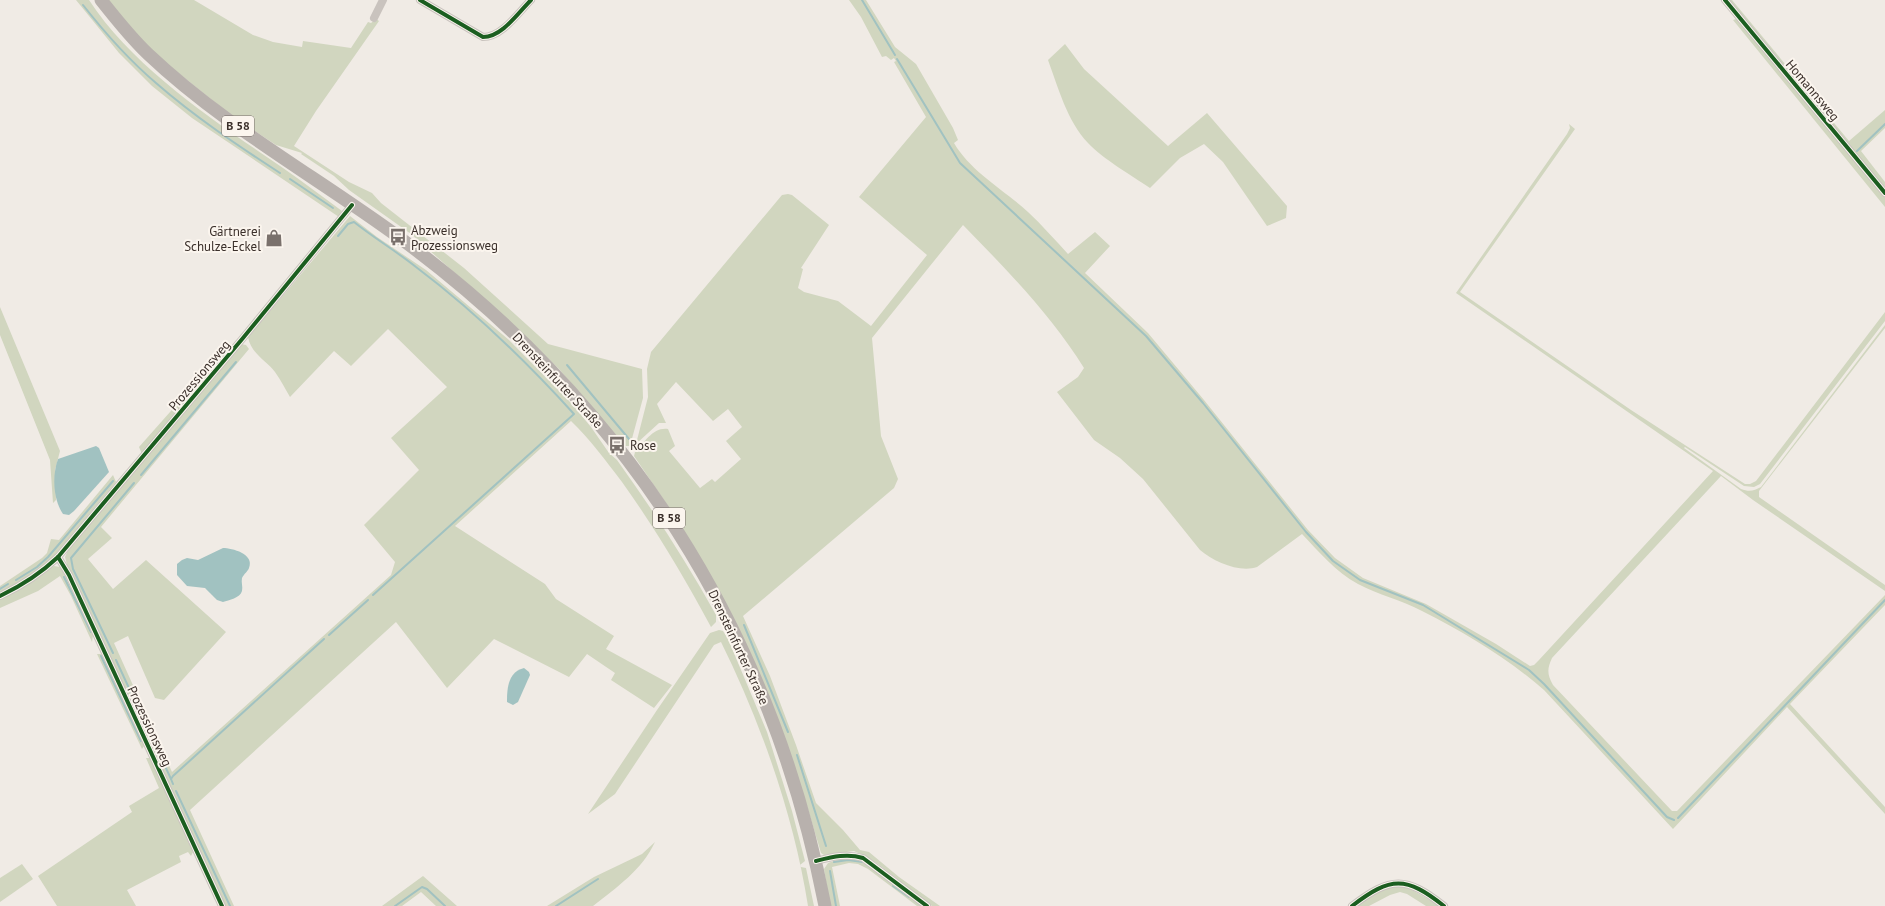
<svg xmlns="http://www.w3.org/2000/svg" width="1885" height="906" viewBox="0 0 1885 906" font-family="'PT Sans',sans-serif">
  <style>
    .green { fill: #d1d6bf }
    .water { fill: #a1c2c1 }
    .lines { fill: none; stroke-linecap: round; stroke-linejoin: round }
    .stream { stroke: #a1c2c1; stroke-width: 2 }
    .minor { stroke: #c9c3be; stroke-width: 8 }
    .primary { stroke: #b8b1ad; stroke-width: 13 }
    .cycleway-casing { stroke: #fbf5ee; stroke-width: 6 }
    .cycleway { stroke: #1b5e20; stroke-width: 4 }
    .labels { text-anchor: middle; stroke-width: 4; stroke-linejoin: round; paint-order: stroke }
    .shield { fill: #fbf5ee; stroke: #756b66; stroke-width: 1 }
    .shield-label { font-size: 12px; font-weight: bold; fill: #3b302b }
    .street-label { font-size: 13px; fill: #3b302b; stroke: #fbf5ee }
    .poi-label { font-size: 13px; fill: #3b302b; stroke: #fbf5ee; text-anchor: start }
  </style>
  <rect width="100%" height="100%" fill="#f0ebe5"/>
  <g class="green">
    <path d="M76 0H89C134 69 216 122 283 168 303 182 322 196 342 211L339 217 192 118 152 86 119 53Z"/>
    <path d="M105 0H194L253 35 273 42 302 47 303 41 351 48 368 22 371 23 376 19 379 21 316 111 294 146 349 182 372 193 381 203 464 268 548 344 642 369 643 398 630 446H624L559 369 518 329 411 234 349 190 334 176 301 154 302 153 276 145 232 116 151 51Z"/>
    <path d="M849 0H866L895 47 916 64 953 128 958 140 954 143C971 172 1003 189 1028 212 1042 225 1055 240 1068 254L1095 232 1110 246 1085 273 1148 333 1204 400 1308 530 1335 558 1363 578 1426 604 1496 644 1530 666 1534 665 1539 660 1713 471 1456 293 1567 134 1570 128 1569 124 1575 129 1460 292 1631 410 1745 484H1750L1756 481 1885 312V321L1760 484 1754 487 1744 486 1685 447 1684 448 1741 489C1749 492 1754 491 1761 487L1885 325V328L1759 491V497L1885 585V591L1753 500 1721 476 1552 658C1547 669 1547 674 1553 685L1672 811H1677L1885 595V605L1790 704 1885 807V814L1787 707 1673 829 1544 690C1510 660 1464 632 1422 611 1402 600 1378 595 1358 584 1336 572 1319 552 1302 534L1257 567C1240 573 1214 562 1200 550L1143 479 1120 458 1094 440 1057 392 1078 377 1084 368C1051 315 1006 269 963 225L872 338 881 436 898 479 894 488 743 616 770 676 796 745 816 803 843 830 860 850 869 852 899 877 940 906H932L927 902 878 864 865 856 854 851 824 855 821 853 807 806 702 563 666 503 634 456 635 452C645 442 653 427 668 429L675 446 669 451 700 488 712 479 715 482 741 459 726 441 742 427 728 409 713 421 676 382 657 404 666 423H659L636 444 648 397 647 369 651 352 782 195 788 194 792 195 829 225 801 268 803 269 798 288 804 292 838 301 871 326 927 255 859 197 926 117 894 62 896 61 894 58 891 60 886 56 882 57 861 17Z"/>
    <path d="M1728 0H1732L1849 141 1885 110V128L1861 151 1885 182V190Z"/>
    <path d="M1736 19 1740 21 1885 197V207L1733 20Z"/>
    <path d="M1065 44 1084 69 1168 146 1207 113 1287 206 1286 218 1267 226 1223 162 1204 144 1180 158 1150 188C1131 175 1103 159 1088 143 1067 121 1058 87 1048 60Z"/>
    <path d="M350 216 377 237 426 270 509 340 571 403 591 427 609 453 617 460C653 510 686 561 716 615V622L711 627C684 577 655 528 622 482 606 461 590 439 571 421L455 526 545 584 556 599 614 636 606 649 672 685 654 708 611 680 615 673 587 654 569 677 494 639 447 688 396 622 190 810 234 906H225L67 565 65 557 68 550 241 344 246 345 249 349 101 527 112 538 88 559 113 589 146 560 226 632 164 700 155 698 128 636 114 643 172 772 391 575 395 562 364 525 419 470 391 438 447 387 388 329 351 366 334 351 290 397C285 389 281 380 275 372 266 360 251 354 248 337Z"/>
    <path d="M0 307 60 451 55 470 56 500 53 503 50 460 0 335Z"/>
    <path d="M229 342 233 346 142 454 139 447 217 359Z"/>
    <path d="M113 475 116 482 50 561 16 585 0 593V586L42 558 47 553 51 539 59 540Z"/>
    <path d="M54 566 60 567 67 576 93 635 92 642 71 596 60 576 38 591 0 608V599Z"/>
    <path d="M719 630 723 631 728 639 767 732 792 811 805 861 800 865 801 867 806 868 814 906H808C794 816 761 723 721 642L714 645 615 794 588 814 657 710 710 633Z"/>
    <path d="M97 654H101L105 659 144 746 142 749Z"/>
    <path d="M146 758H150L193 852 191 856 188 852 179 856 181 862 127 890 136 906H57L38 876 132 812 129 806 159 788Z"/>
    <path d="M655 842C642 870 617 887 593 906H547L594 877 642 854Z"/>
    <path d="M843 858 862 860 924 906H917L868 869 858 864 849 863 832 867 840 906H830L824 869 828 863Z"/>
    <path d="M22 864 33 879 0 902V878Z"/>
    <path d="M423 876 457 906H436L421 892 402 906H382Z"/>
    <path d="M1394 886 1407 887 1440 906H1426L1407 894 1400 892 1390 895 1369 906H1355L1374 893Z"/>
  </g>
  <g class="water">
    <path d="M96 446 99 448 109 472 74 511 69 515 63 514C53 500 52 475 58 459Z"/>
    <path d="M223 548C232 548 255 554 249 568 248 571 244 574 242 578 241 582 243 587 242 591 240 598 229 600 223 602L217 600 205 588 187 586 177 575V564L182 560 187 558 198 560Z"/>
    <path d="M524 668 529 672 530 675 518 702 513 705 507 702C507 688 508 672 524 668Z"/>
  </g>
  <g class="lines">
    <g class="stream">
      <path d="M862 0 895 55"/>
      <path d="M83 5C105 33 129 60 156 83 195 117 237 145 280 173"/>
      <path d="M897 59 960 163 1146 336 1203 403 1306 532 1333 561 1360 580 1423 605 1529 670 1544 684 1667 817 1674 820"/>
      <path d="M1857 151 1885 124"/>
      <path d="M290 179 333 208"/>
      <path d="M338 236 348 224 354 222C374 238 396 251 416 267 473 310 526 361 574 414L373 595"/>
      <path d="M567 365 629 439"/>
      <path d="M141 475 236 362"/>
      <path d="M64 577 91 632"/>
      <path d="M16 580 37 567 48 557 113 481"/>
      <path d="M0 589 8 584"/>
      <path d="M744 625 788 732"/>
      <path d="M329 635 368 600"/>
      <path d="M113 653 73 569 71 558 134 483"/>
      <path d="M101 656 141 741"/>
      <path d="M116 660 171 779"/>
      <path d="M797 755 826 846"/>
      <path d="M173 784 171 779 173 776 324 639"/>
      <path d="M176 791 230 906"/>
      <path d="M1678 818 1885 600"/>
      <path d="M834 862 848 860 863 862"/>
      <path d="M830 871 836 906"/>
      <path d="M893 886 909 897"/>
      <path d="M395 906 422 887 427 889 445 906"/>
      <path d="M556 906 598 879"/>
    </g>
    <g class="minor">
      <path d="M420 0 483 37C502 37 518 13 531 0"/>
      <path d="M1725 0 1885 193"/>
      <path d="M374 18 383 0"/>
      <path d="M58 557 69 575 222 906"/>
      <path d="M0 596C21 586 41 573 58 557L243 338 352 205"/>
      <path d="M816 861C832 857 847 853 863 858L927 906"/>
      <path d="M1352 906C1391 876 1406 876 1444 906"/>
    </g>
    <path class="primary" d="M101 0C116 19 131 38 148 54 224 126 317 177 400 238 626 404 771 630 825 906"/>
    <g class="cycleway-casing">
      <g id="cycleway">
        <path d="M420 0 483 37C502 37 518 13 531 0"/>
        <path d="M1725 0 1885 193"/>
        <path d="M58 557 69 575 222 906"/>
        <path d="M0 596C21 586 41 573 58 557L243 338 352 205"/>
        <path d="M816 861C832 857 847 853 863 858L927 906"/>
        <path d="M1352 906C1391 876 1406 876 1444 906"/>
      </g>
    </g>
    <use href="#cycleway" class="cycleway"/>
  </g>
  <defs>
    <g id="bus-bare" transform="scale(1.38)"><path d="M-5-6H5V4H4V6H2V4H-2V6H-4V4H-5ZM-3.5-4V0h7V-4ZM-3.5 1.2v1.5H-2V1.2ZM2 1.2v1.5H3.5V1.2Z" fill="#7a716c" stroke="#fbf5ee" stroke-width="2.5" paint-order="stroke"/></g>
    <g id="shop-bare" transform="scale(1.38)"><path d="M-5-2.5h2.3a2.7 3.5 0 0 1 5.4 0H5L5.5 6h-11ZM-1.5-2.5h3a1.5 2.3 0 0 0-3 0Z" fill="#7a716c" stroke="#fbf5ee" stroke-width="2.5" paint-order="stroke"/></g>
  </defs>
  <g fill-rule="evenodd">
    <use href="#bus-bare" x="398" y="237"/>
    <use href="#shop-bare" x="274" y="238"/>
    <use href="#bus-bare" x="617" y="445"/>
  </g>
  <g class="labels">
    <g class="shield">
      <rect x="222" y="116" width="32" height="20" rx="3"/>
      <rect x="653" y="508" width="32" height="20" rx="3"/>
    </g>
    <g class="shield-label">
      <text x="238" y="130">B 58</text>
      <text x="669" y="522">B 58</text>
    </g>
    <g class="street-label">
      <text transform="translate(1813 90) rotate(50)" y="5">Homannsweg</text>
      <text transform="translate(199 375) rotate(-50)" y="5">Prozessionsweg</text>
      <text transform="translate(558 380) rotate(47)" y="5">Drensteinfurter Straße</text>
      <text transform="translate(739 647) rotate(65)" y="5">Drensteinfurter Straße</text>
      <text transform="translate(150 726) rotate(65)" y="5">Prozessionsweg</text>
    </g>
    <g class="poi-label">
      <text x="411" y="235">Abzweig<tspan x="411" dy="15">Prozessionsweg</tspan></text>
      <text x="261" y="236" text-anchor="end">Gärtnerei<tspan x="261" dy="15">Schulze-Eckel</tspan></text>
      <text x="630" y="450">Rose</text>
    </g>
  </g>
</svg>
